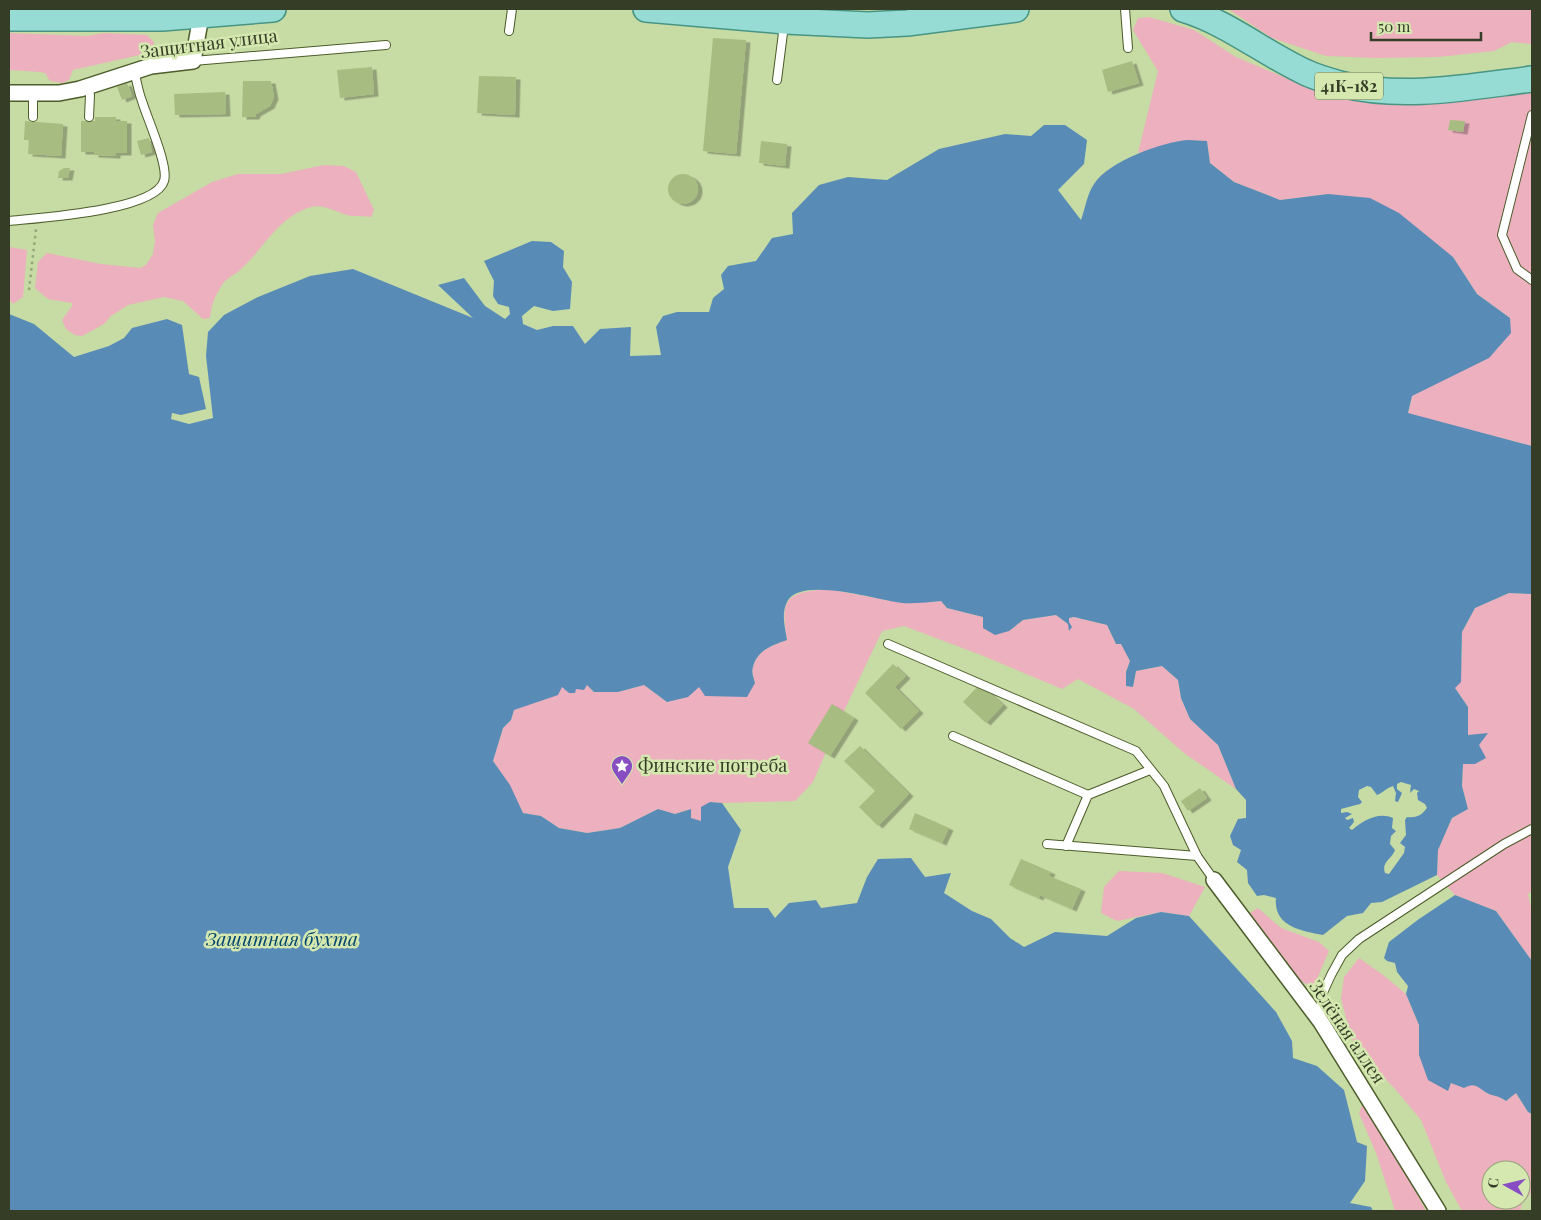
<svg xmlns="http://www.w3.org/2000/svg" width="1541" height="1220" viewBox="0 0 1541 1220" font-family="'Playfair Display',serif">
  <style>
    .green { fill: #ecb0be; fill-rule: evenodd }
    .water { fill: #588cb7; fill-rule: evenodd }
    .building { fill: #a7bc80; filter: url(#shadow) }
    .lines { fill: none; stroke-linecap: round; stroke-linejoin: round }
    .lane-casing { stroke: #4c5c2a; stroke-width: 10 }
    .street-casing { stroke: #4c5c2a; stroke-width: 18 }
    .primary-casing { stroke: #489584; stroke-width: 28 }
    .path { stroke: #96a579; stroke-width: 2.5; stroke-dasharray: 2.5 4; stroke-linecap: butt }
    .lane { stroke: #fff; stroke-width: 8 }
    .street { stroke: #fff; stroke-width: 15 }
    .primary { stroke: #97dcd4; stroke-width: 25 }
    .labels { text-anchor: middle; stroke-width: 5; stroke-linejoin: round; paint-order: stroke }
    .shield { fill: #d4e8b0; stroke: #65704f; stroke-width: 1 }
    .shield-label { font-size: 16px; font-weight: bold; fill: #353d26 }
    .street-label { font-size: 18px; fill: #353d26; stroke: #d4e8b0 }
    .poi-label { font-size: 18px; fill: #353d26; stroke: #d4e8b0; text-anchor: start }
    .water-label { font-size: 19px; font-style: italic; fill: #00446d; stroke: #d4e8b0 }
  </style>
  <defs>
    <filter id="shadow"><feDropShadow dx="4.5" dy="2.5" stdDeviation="0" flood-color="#0004"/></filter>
  </defs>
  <rect width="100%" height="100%" fill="#c7dba4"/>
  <g class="green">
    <path d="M1228 9H1532V44L1512 42 1494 51 1438 57 1375 58 1326 56 1272 38Z"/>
    <path d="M1149 17 1194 30 1236 57 1326 95 1357 98 1532 84V446L1408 414 1412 396 1442 380 1510 318 1477 294 1453 257 1328 194 1280 200 1234 182 1210 163 1207 141 1167 145 1138 153 1158 71 1133 30 1138 18Z"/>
    <path d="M9 33 87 36 104 33 147 35 154 42 153 49 144 54 73 70 69 80 63 83 50 81 45 73 40 72 9 70Z"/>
    <path d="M324 165 344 166 356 172 374 210 371 217C365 216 358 216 352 216 339 214 324 203 311 207 279 216 264 248 242 268 236 275 227 277 222 285 215 296 211 305 210 318L203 319 183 301 164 297 128 305 111 316 104 324 82 336 75 335 66 329 62 320 72 306V303L48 299 35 288 38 262 47 253 101 264 140 268 146 265 153 254 155 241 153 225 158 213 212 182 238 174H281Z"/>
    <path d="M9 247 27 250 23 297 13 304 9 299Z"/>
    <path d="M827 589 903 603 941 601 947 608 983 617 1009 631 1023 620 1056 615 1068 624V628L1069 618 1074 617 1107 625 1116 644 1121 643 1130 661 1126 672 1133 687 1136 671 1162 666 1178 680 1181 698 1190 719 1218 745 1236 789 1184 753 1134 709 1078 679 1062 689 981 655 904 626 882 631 842 715 813 782 795 801 722 803 710 802 701 821 691 819 690 809 675 814 658 809 620 828 587 833 559 828 541 816 523 813 493 761 503 728 511 720 514 710 533 703 562 687 576 689 587 685 594 692H618L644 685 667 702 699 687 755 684C754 679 751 672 753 667 757 650 773 645 787 640 780 598 786 593 827 589Z"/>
    <path d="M1509 593 1532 594V891L1528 894 1532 911V961L1496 911 1455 895 1437 875 1438 850 1452 818 1468 809 1462 786 1463 764 1468 735V707L1455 688 1462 656V632L1475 608Z"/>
    <path d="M1119 871 1162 873 1205 887 1189 916 1161 912 1117 921 1101 913 1104 887Z"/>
    <path d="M1258 908 1281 928 1319 942 1329 951 1313 988 1301 981 1250 913Z"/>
    <path d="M1359 958 1383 975 1406 994 1419 1025V1055L1448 1090 1451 1082 1480 1086 1488 1094 1498 1095 1506 1101 1516 1093 1528 1112 1532 1114V1192L1522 1204 1520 1211H1462L1446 1182 1421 1120 1396 1090 1354 1046 1341 999 1344 977ZM1491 1170H1521V1200H1491Z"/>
    <path d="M1362 1105 1408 1177 1426 1211H1395L1376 1153 1359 1113Z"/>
  </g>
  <g class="water">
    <path d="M1044 125H1065L1087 140 1084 164 1058 190 1081 220C1085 209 1087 194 1094 184 1109 161 1162 142 1188 140 1194 140 1201 141 1207 141L1210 163 1234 182 1280 200 1328 194 1370 198 1399 213 1453 257 1477 294 1510 318 1511 333 1489 358 1412 396 1408 413 1532 446V594L1509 593 1475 608 1462 632 1461 682 1455 688 1468 707V735L1488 733 1479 745 1486 758 1475 764H1463L1462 786 1468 809 1452 818 1438 850 1437 875 1382 902 1371 903 1363 913 1347 916 1323 935C1301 931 1273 926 1276 898L1264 895 1257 896 1248 883 1247 870 1237 862 1241 850 1233 845 1230 836 1238 819 1246 818V800L1236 789 1218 745 1190 719 1181 698 1178 680 1162 666 1136 671 1133 687 1126 686V672L1130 661 1121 644H1116L1107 625 1074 617 1069 618V622L1072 627 1069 631 1068 624 1056 615 1023 620 1009 631 995 635 983 628V617L947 608 941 601C929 602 915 604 902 603 880 601 800 575 787 602 781 614 785 627 787 640 773 645 757 650 753 667 751 672 754 679 755 683L747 697 705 696 699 687 688 697 667 702 644 685 618 692H594L587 685 584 690 576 689 575 693H569L562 687 558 695 514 710 511 720 503 728 493 761 510 785 523 813 541 816 559 828 587 833 620 828 658 809 675 814 691 809V818L701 821V807L710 802 722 803 741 830 728 867 734 908H768L775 918 789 903 816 900 821 908 857 903 867 877 878 859 911 858 925 877 951 873 944 893 972 911 991 919 1010 938 1024 947 1055 932 1107 936 1136 918 1161 912 1189 916 1276 1012 1292 1041 1293 1058 1317 1066 1344 1090 1357 1142 1367 1146 1365 1181 1350 1203 1371 1207 1373 1211H9V314L34 324 74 357 109 346 124 338 132 328 167 319 182 325 189 374 199 377 206 409 181 415 172 413 171 419 189 424 213 418 206 356 208 332 224 315 258 297 310 276 353 269 473 318 438 285 464 278 485 306 505 319 510 314 509 307 498 304 493 296 494 281 484 261 532 241 551 242 564 251 563 267 572 282 570 309 553 311 534 306 522 316 523 324 537 330 553 326H573L585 344 600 329 631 327 630 356 661 355 656 327 663 316 677 312H709L713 298 724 289 721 275 728 266 756 261 772 238 793 234 792 213 819 185 848 177 887 180 939 149 1005 134 1031 136ZM1401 782 1411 785 1410 793 1414 789 1419 791 1417 793 1418 800 1425 804 1427 808C1421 816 1416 818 1407 817L1405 820 1406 835 1400 843 1405 847 1404 853 1389 874 1385 873C1381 862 1392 859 1395 850L1390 844 1391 836 1396 831 1392 828 1393 818C1379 811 1362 821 1352 830L1349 828 1354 822 1353 818 1347 820 1345 818 1352 814 1347 812 1341 813V809L1360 804 1362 802 1358 797 1359 790 1367 786 1371 787 1377 795C1383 793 1386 788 1393 786L1396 793 1395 801 1398 802 1402 793 1397 789V784Z"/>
    <path d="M1455 895 1496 911 1532 961V1114L1528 1112 1516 1093 1506 1101C1498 1095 1492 1096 1487 1093 1477 1087 1475 1082 1464 1088L1451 1083 1448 1091 1428 1080 1419 1055V1025L1406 994 1408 986 1397 972 1395 963 1387 961 1384 958 1389 942 1419 919Z"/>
  </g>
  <g class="building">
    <path d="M713 38 746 40 736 154 703 151Z"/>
    <path d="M1132 61 1139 83 1108 92 1102 70Z"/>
    <path d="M372 67 374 94 340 98 337 70Z"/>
    <path d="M479 76 516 77 515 115 477 113Z"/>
    <path d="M243 81H271L274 97 270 106 256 114 255 117H242Z"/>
    <path d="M127 83 132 96 122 100 117 87Z"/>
    <path d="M225 92 226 114 175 115 174 94Z"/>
    <path d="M95 117H116V121H127V153H116V156L94 155V152H81V121H95Z"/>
    <path d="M1450 120 1465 121 1463 132 1448 130Z"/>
    <path d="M25 121 63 124 61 156 28 154 29 140H24Z"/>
    <path d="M149 138 152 152 141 155 137 141Z"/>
    <path d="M761 141 787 144 785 166 759 163Z"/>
    <path d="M64 168H70L68 178H58L59 171Z"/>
    <circle cx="683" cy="189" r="15"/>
    <path d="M893 664 906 676 895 687 919 711 901 729 865 693Z"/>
    <path d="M980 684 1003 705 986 723 963 702Z"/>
    <path d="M832 704 854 718 830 756 808 743Z"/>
    <path d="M860 746 909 794 878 826 859 807 875 791 844 761Z"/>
    <path d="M1200 788 1207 798 1188 811 1181 801Z"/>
    <path d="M915 813 949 828 942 843 909 829Z"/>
    <path d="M1021 859 1051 872 1049 876 1081 889 1072 909 1040 895 1039 898 1009 885Z"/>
  </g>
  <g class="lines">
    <g class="lane-casing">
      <g id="lane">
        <path d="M1125 9 1128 48"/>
        <path d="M509 31 512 9"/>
        <path d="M193 61 386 45"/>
        <path d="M777 80 784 25"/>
        <path d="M88 86 90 95 89 117"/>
        <path d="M1532 115 1502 235 1517 269 1532 280"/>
        <path d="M33 117V93"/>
        <path d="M9 221C37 218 155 211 164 181 169 166 147 118 142 101 138 91 137 81 134 71"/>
        <path d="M888 644 1136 751 1164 786 1197 856 1214 880"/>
        <path d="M953 736 1088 795"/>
        <path d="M1047 844 1197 856"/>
        <path d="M1066 846 1088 795 1150 770"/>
        <path d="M1321 1018V997L1331 975 1342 955 1359 939 1504 844 1532 829"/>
      </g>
    </g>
    <g class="street-casing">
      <g id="street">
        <path d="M9 93H59L80 89 151 66 193 61 201 16"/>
        <path d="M1214 880 1321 1022 1438 1211"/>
      </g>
    </g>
    <g class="primary-casing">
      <g id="primary">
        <path d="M646 9 785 21 868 25 907 23 1016 9"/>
        <path d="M1183 9C1227 22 1265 54 1307 73 1318 78 1329 81 1340 84 1404 100 1468 87 1532 79"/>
        <path d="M9 18H162L273 9"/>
      </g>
    </g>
    <path class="path" d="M29 290 36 229"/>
    <use href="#lane" class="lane"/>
    <use href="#street" class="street"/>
    <use href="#primary" class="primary"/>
  </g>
  <defs>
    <g id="sight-pin" transform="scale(1.125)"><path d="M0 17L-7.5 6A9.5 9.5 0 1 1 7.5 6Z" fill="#884dc3" stroke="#d4e8b0"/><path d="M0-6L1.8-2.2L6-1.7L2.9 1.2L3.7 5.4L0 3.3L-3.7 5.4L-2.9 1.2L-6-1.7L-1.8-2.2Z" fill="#fff"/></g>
  </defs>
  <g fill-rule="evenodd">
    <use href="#sight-pin" x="622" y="766"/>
  </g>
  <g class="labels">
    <rect class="shield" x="1315" y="72.5" width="68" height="27" rx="4"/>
    <g class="shield-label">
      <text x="1349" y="92">41К-182</text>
    </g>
    <g class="street-label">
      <text transform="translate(209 44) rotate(-7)" y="6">Защитная улица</text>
      <text transform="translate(1347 1032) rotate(56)" y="6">Зелёная аллея</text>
    </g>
    <g class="poi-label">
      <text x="638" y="772">Финские погреба</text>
    </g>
    <g class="water-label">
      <text x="282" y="946">Защитная бухта</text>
    </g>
  </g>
  <rect width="1541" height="1220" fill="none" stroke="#353d26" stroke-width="20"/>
  <g transform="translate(1506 1185) rotate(278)"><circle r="24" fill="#d4e8b0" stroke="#94a479"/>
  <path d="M0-4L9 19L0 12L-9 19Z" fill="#884dc3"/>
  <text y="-8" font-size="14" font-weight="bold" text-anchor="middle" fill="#353d26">С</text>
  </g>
  <path d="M1371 32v8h110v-8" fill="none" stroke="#353d26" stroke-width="2.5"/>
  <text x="1378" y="32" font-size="15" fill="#353d26" stroke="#d4e8b0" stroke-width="4" paint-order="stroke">50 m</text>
</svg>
